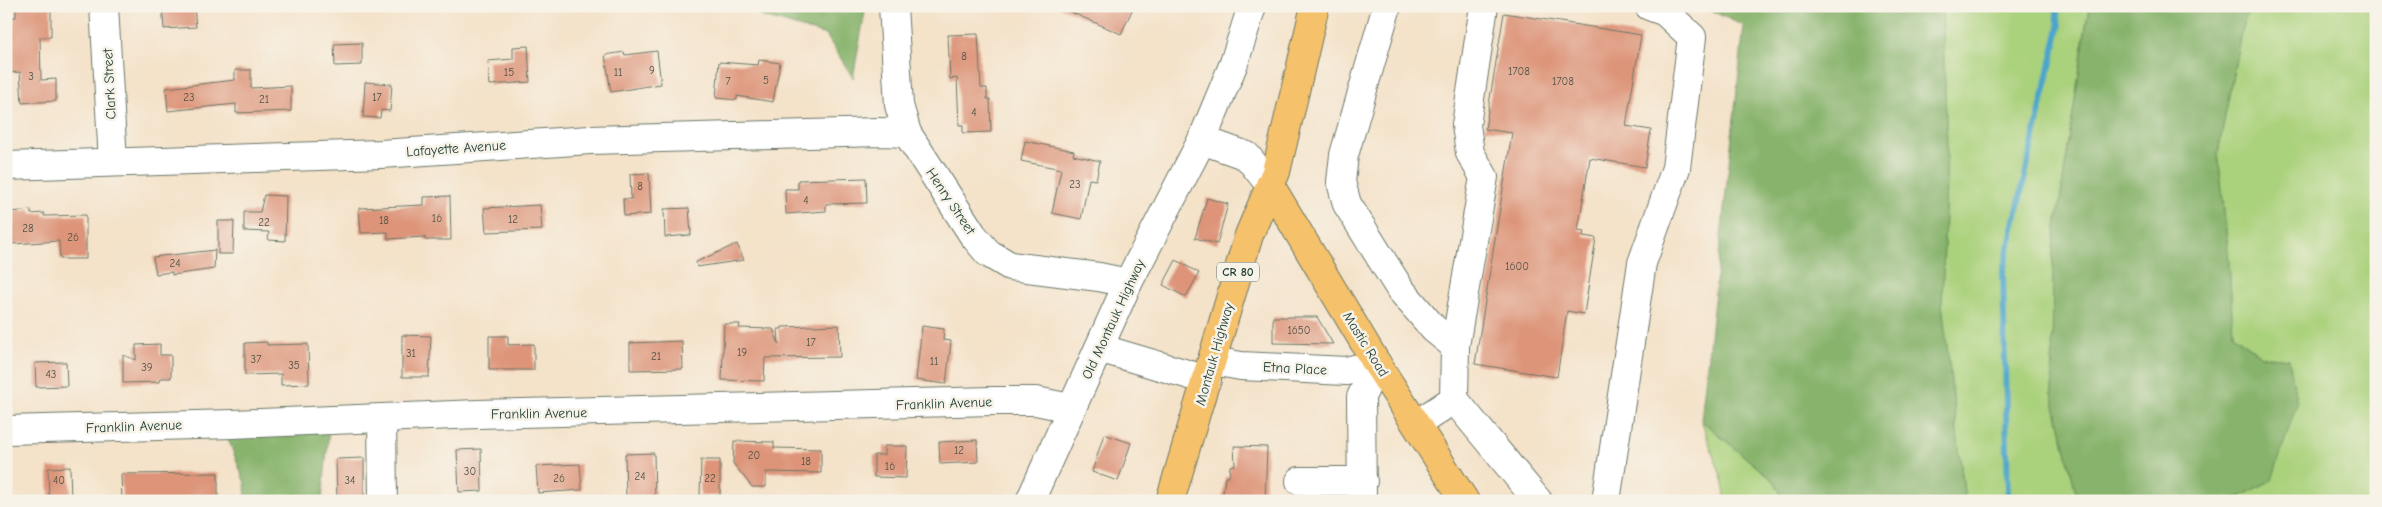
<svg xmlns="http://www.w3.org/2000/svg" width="2382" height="507" viewBox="0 0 2382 507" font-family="'Comic Neue',sans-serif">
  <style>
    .green { fill: #aad17c; stroke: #648758 }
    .forest { fill: #87b36c; stroke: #537850 }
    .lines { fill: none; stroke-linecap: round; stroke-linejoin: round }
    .stream { stroke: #4ca6c9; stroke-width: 6 }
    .building { fill: #dd9479 }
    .minor-casing { stroke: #6a7768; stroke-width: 30 }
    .major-casing { stroke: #6a7768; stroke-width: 30 }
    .minor { stroke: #fff; stroke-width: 28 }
    .major { stroke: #f5c16b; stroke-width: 28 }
    .labels { text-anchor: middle; stroke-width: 5; stroke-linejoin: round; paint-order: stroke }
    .number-label { font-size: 11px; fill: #4e5345 }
    .shield { fill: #f7f3e8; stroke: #60746a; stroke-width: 1 }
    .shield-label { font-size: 12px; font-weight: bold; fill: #1f3d34 }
    .street-label { font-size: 14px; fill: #1f3d34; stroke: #f7f3e8 }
  </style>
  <rect width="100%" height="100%" fill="#f7f3e8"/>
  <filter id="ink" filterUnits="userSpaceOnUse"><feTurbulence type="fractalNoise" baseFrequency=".02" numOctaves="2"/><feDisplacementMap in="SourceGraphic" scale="10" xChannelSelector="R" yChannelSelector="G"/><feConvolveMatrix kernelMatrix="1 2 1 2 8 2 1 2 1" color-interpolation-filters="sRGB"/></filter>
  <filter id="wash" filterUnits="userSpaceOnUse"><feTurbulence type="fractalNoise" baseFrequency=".0096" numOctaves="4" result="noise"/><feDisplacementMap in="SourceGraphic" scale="20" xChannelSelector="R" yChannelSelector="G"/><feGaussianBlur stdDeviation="1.12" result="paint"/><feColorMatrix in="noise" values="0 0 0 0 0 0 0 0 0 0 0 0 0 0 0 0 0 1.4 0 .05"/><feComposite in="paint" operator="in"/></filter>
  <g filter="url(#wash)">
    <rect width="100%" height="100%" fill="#f4e2c9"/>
    <g class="green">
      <path d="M1942 6H2089L2053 248 2052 393 2078 501H1965L1942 304 1947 148Z"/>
      <path d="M2250 6H2376V501H2232L2272 480 2289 359 2261 356 2233 334 2229 261 2218 153 2242 27Z"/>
      <path d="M1701 420 1775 482 1784 501H1726L1722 479Z"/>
    </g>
    <g class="forest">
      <path d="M761 6H866L853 78 826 35 761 16Z"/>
      <path d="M1701 6H1942L1947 148 1942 304 1965 501H1784L1775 482 1701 420 1744 26Z"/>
      <path d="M2089 6H2250L2242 27 2218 153 2229 261 2233 334 2261 356 2289 359 2297 403 2272 480 2232 501H2078L2052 393 2053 248Z"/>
      <path d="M329 430 322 501H246L245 483 227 436Z"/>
    </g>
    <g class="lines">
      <path class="stream" d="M2008 501 2003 272 2059 27 2056 6"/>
    </g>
    <g id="blocks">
      <g class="building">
        <path d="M16 6H51V37H40L41 80 56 79V101L22 103 20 72 9 73V17H16Z"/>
        <path d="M162 6H194L196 27 164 29Z"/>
        <path d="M1057 6H1134L1121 34Z"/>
        <path d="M1504 13 1641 35 1626 126 1651 130 1645 167 1590 158 1578 230 1584 231 1583 236 1596 238 1584 314 1567 311 1557 377 1475 364 1512 133 1485 129Z"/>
        <path d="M978 34 981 88H987V99H990L991 132 963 133V125H959L957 78 950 79 948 35Z"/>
        <path d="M362 43V65L335 66 334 44Z"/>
        <path d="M528 46 530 82 490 85 488 61 513 59V47Z"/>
        <path d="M657 51 661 84 611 92 605 55 624 52 625 55Z"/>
        <path d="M759 60 780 63 773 102 737 96V100L716 98 719 62 758 65Z"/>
        <path d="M235 70H251V88L291 86V111L236 113V104L168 111 166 88 235 80Z"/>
        <path d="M365 82 392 84 390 111 381 110 380 118 363 117Z"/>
        <path d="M1025 141 1074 151 1073 155 1100 161 1096 180 1089 179 1081 219 1052 213 1061 169 1021 161Z"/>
        <path d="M649 173 651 214 624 216 623 199H631L630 174Z"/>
        <path d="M866 178 867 203 826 204V211L786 214 785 189H798V180Z"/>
        <path d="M264 195 286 196 285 241 268 240 269 232 244 231V212H260Z"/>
        <path d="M450 196 451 240H425V237L388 239V232L361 233 359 208 424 205V197Z"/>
        <path d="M1207 198 1228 204 1217 244 1195 238Z"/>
        <path d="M540 205 542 230 486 232 484 208Z"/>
        <path d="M689 208 691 235 665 237 664 209Z"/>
        <path d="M31 210V214L44 213V216L86 215V259H60L59 241 13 244 11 212Z"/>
        <path d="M218 221H234L233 254H218Z"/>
        <path d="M737 244 744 260 697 267 696 262Z"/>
        <path d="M215 250 214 269 172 275V272L156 274 153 257Z"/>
        <path d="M1176 260 1199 273 1186 297 1163 285Z"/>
        <path d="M1273 317H1317L1333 344 1273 343Z"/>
        <path d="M724 324H740L739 328 773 329 779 344 778 329H782V327L839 325 840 357 765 358 764 381 722 380Z"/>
        <path d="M922 326 944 329 943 340 951 341 946 384 916 380Z"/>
        <path d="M402 335 431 336 429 377H402Z"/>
        <path d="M489 336H508V345L534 344V370H489Z"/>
        <path d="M682 341 683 369 630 370V343Z"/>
        <path d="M267 342V345L308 344 309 384 281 385V374L245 375V343Z"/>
        <path d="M160 344V355H171V378H160L159 382 123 383V355L136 360V345Z"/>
        <path d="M66 362 67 386 36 387 35 363Z"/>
        <path d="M1104 434 1131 443 1118 481 1092 472Z"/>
        <path d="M977 440 978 462 940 464 939 442Z"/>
        <path d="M734 441 774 442V448L821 449V473L766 472V487H752L733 463Z"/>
        <path d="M884 446H907L906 478 874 477V455H884Z"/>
        <path d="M1234 446 1267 447 1265 501H1222L1225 477H1229L1230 466 1235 465Z"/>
        <path d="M481 449 482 491 459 492 457 450Z"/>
        <path d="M654 453 655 499 626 500 625 454Z"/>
        <path d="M364 458V501H337L336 459Z"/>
        <path d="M701 460H720V496H700Z"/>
        <path d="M580 464 582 490 538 493 536 466Z"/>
        <path d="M70 467 71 501H49L48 468Z"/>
        <path d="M218 473V501H122L121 474Z"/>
      </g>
    </g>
  </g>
  <g filter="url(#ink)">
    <use href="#blocks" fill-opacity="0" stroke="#6a7768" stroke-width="1"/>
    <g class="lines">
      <g class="minor-casing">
        <g id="minor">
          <path d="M104 6 113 162"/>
          <path d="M893 6 899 105 907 133 973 235 988 253 1010 266 1099 277 1128 283"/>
          <path d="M1387 6 1344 155 1341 182 1347 204 1400 289 1434 329 1455 346 1454 399 1538 501"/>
          <path d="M1202 140 1247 156 1270 185"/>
          <path d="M6 166 381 154 590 140 879 132 907 133"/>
          <path d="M1455 346 1484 177 1470 153 1466 125 1484 6"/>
          <path d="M1099 348 1207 380"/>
          <path d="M1213 361 1241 366 1346 371 1377 364"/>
          <path d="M382 418 383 501"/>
          <path d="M1417 424 1454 399"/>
          <path d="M6 430 233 424 478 414 993 401H1036L1070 408"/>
          <path d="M1300 481H1363"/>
          <path d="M1030 501 1128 283 1202 140 1234 63 1252 6"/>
          <path d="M1362 501 1361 397 1377 364"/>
          <path d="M1606 501 1642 263 1676 168 1692 37 1665 12 1649 6"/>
        </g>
      </g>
      <g class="major-casing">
        <g id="major">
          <path d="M1270 185 1377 364 1465 501"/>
          <path d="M1170 501 1249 235 1276 172 1315 6"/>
        </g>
      </g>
      <use href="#minor" class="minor"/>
      <use href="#major" class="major"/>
    </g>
  </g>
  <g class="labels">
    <g class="number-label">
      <text x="964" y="60">8</text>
      <text x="652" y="74">9</text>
      <text x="1519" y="75">1708</text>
      <text x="509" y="76">15</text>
      <text x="618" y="76">11</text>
      <text x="31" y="80">3</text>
      <text x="766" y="84">5</text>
      <text x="728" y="85">7</text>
      <text x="1563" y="85">1708</text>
      <text x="189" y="101">23</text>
      <text x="377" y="101">17</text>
      <text x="264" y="103">21</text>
      <text x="974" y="116">4</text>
      <text x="1075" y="188">23</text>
      <text x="640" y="190">8</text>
      <text x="806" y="204">4</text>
      <text x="437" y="222">16</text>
      <text x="513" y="223">12</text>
      <text x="384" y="224">18</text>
      <text x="264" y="226">22</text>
      <text x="28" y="232">28</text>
      <text x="73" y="241">26</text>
      <text x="175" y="267">24</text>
      <text x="1517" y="270">1600</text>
      <text x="1299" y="334">1650</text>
      <text x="811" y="346">17</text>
      <text x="742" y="356">19</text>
      <text x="411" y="357">31</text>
      <text x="656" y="360">21</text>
      <text x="256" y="363">37</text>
      <text x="934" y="365">11</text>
      <text x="294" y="369">35</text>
      <text x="147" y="371">39</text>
      <text x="51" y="378">43</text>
      <text x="959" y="454">12</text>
      <text x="754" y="459">20</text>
      <text x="806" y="465">18</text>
      <text x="890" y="470">16</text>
      <text x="470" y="475">30</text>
      <text x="640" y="480">24</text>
      <text x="559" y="482">26</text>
      <text x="710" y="482">22</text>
      <text x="59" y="484">40</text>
      <text x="350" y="484">34</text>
    </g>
    <rect class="shield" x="1217" y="262.5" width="42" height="19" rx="4"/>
    <g class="shield-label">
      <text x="1238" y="276">CR 80</text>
    </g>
    <g class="street-label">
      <text transform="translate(109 84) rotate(-93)" y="5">Clark Street</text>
      <text transform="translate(456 148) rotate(-4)" y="5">Lafayette Avenue</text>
      <text transform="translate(951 201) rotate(56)" y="5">Henry Street</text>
      <text transform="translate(1113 319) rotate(-65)" y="5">Old Montauk Highway</text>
      <text transform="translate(1366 344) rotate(58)" y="5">Mastic Road</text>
      <text transform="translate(1214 354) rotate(-74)" y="5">Montauk Highway</text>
      <text transform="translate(1295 368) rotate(3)" y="5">Etna Place</text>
      <text transform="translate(944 403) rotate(-2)" y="5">Franklin Avenue</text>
      <text transform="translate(539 413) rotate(-1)" y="5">Franklin Avenue</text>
      <text transform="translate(134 426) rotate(-2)" y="5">Franklin Avenue</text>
    </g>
  </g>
  <rect width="2382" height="507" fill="none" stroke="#f7f3e8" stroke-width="25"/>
</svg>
